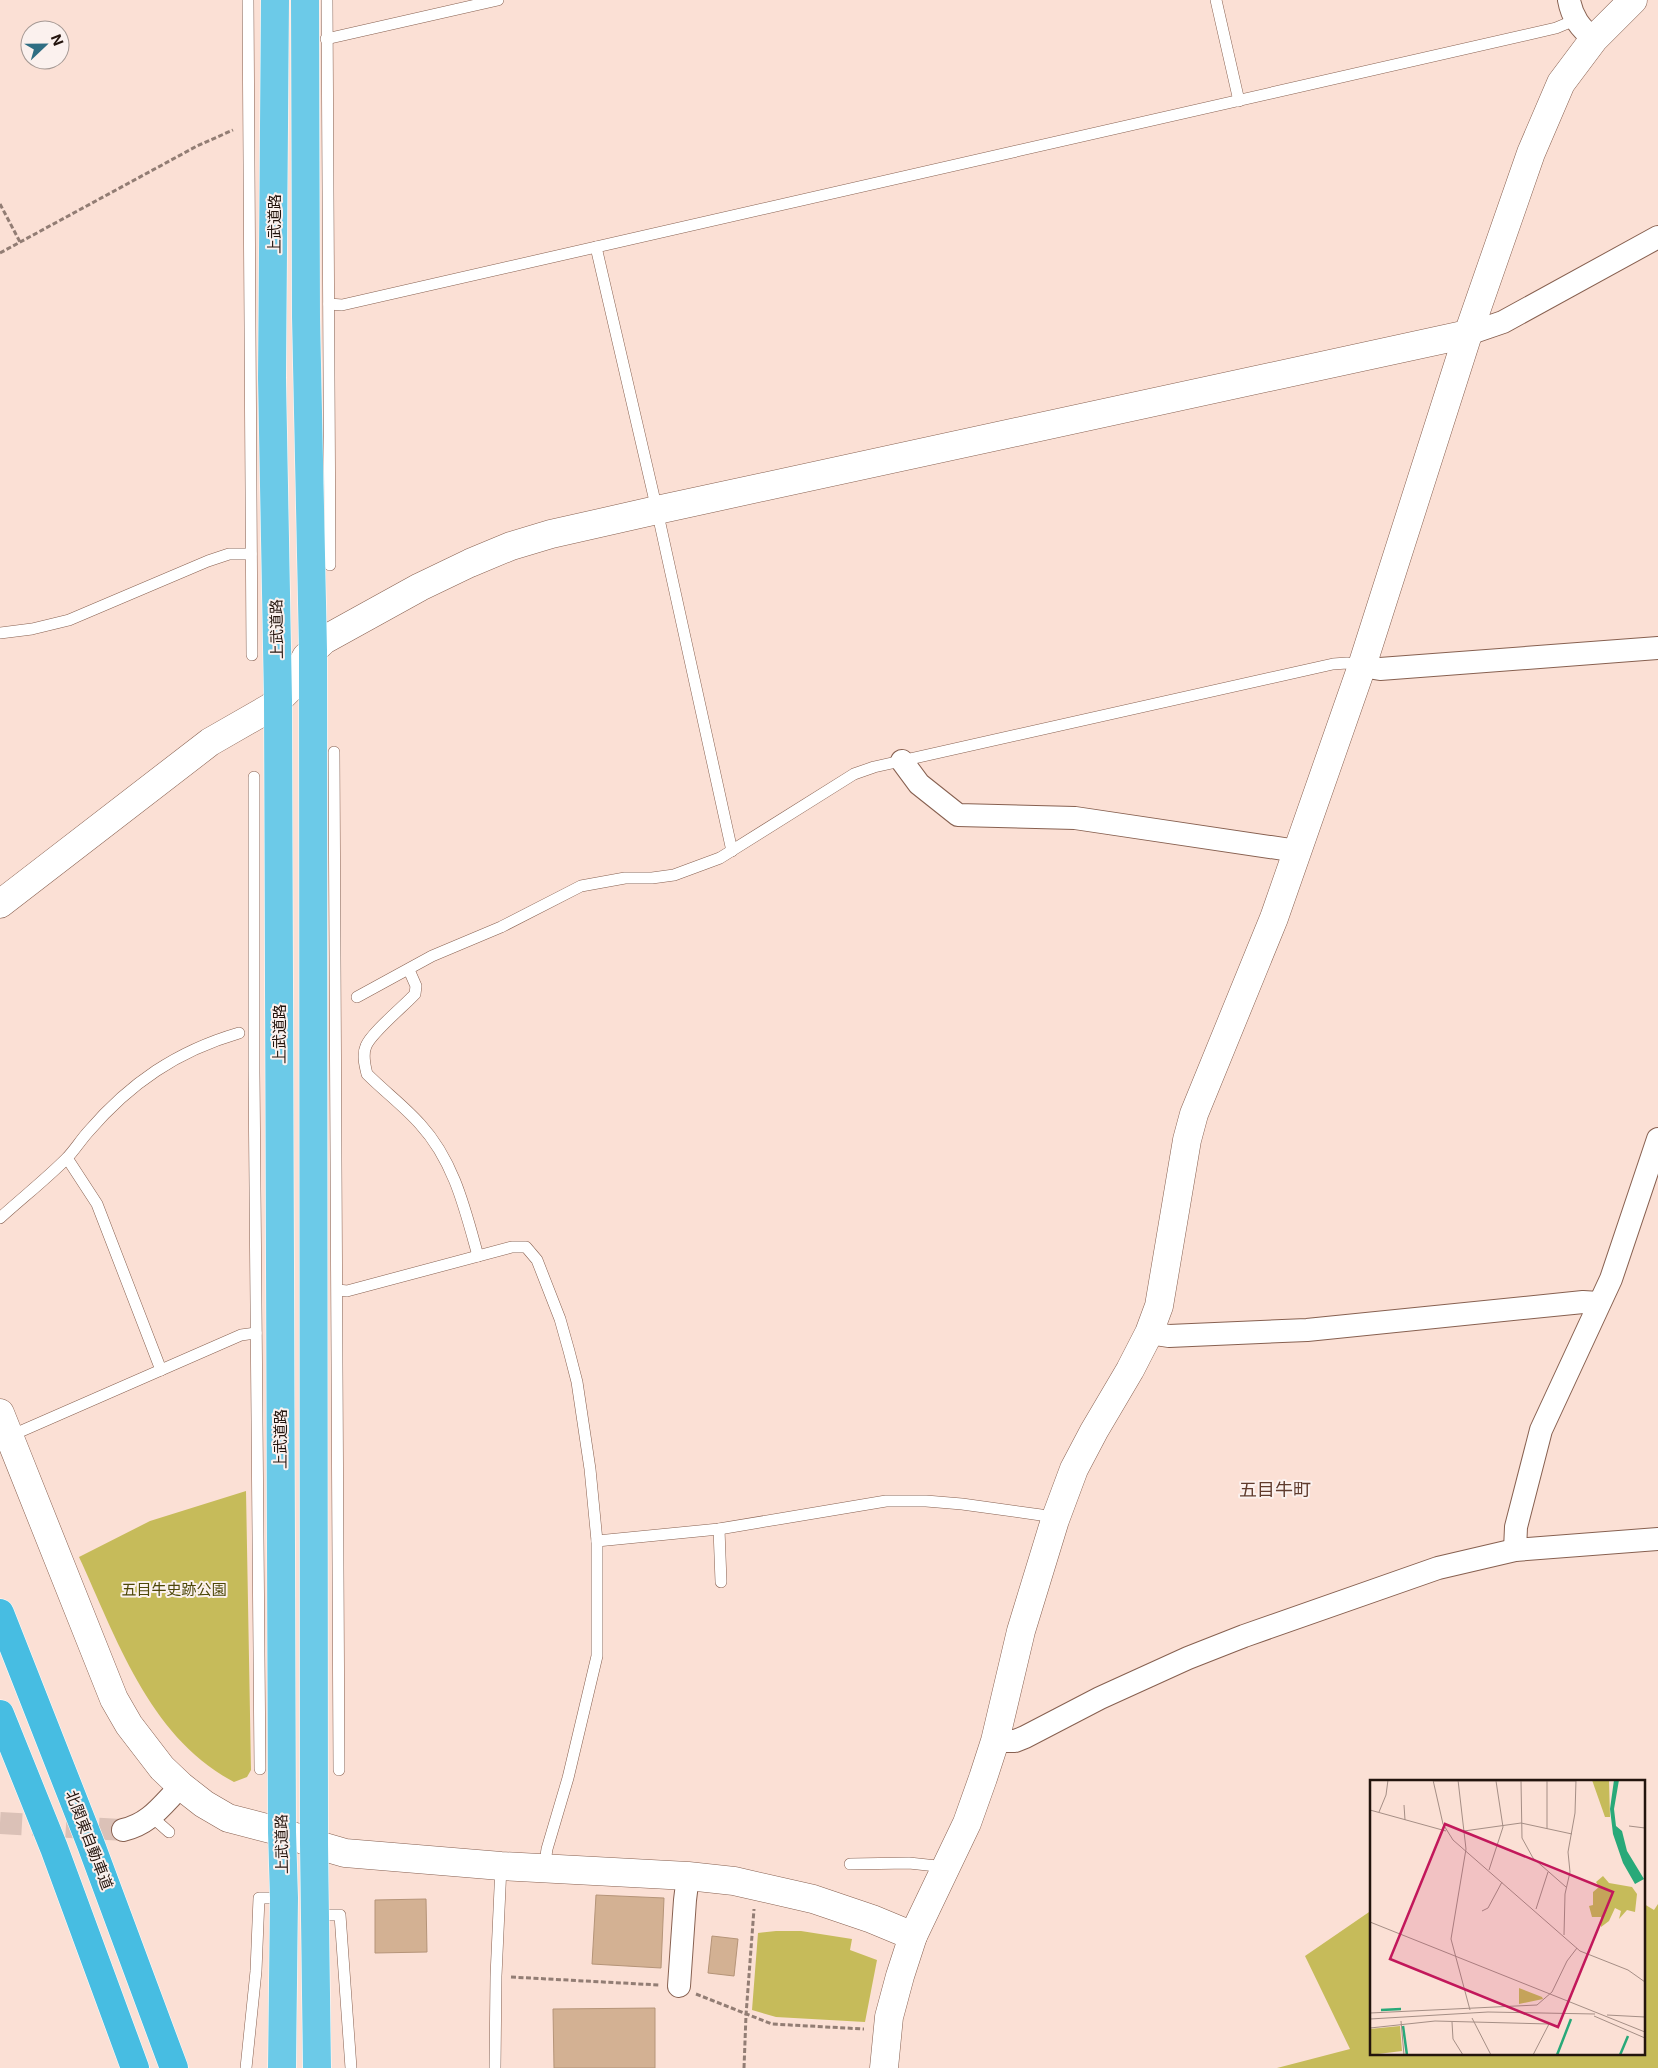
<svg xmlns="http://www.w3.org/2000/svg" width="1658" height="2068" viewBox="0 0 1658 2068" font-family="Inter,'Noto Sans JP',sans-serif">
  <style>
    .green { fill: #c6bb5a }
    .building { fill: #d3b193; stroke: #b59478 }
    .lines { fill: none; stroke-linecap: round; stroke-linejoin: round }
    .minor-tunnel { stroke: #dbc1b7; stroke-width: 22; stroke-dasharray: 22 11; stroke-linecap: butt }
    .service-casing { stroke: #876050; stroke-width: 12 }
    .minor-casing { stroke: #876050; stroke-width: 24 }
    .tertiary-casing { stroke: #876050; stroke-width: 29 }
    .trunk-casing { stroke: #fff; stroke-width: 29 }
    .motorway-casing { stroke: #fff; stroke-width: 29 }
    .path { stroke: #927d74; stroke-width: 3; stroke-dasharray: 5 2.5; stroke-linecap: butt }
    .service { stroke: #fff; stroke-width: 11 }
    .minor { stroke: #fff; stroke-width: 22 }
    .tertiary { stroke: #fff; stroke-width: 28 }
    .trunk { stroke: #6ccae8; stroke-width: 28 }
    .motorway { stroke: #47bde2; stroke-width: 28 }
    .labels { text-anchor: middle; stroke-width: 4; stroke-linejoin: round; paint-order: stroke }
    .street-label { font-size: 15px; fill: #23140d; stroke: #fbf1ee }
    .park-label { font-size: 15px; fill: #4d4708; stroke: #fbf1ee }
    .quarter-label { font-size: 18px; fill: #5f3b2d; stroke: #fbf1ee }
    .inset-river { fill: none; stroke: #28a979; stroke-width: 2.5 }
    .inset-road { fill: none; stroke: #a58e85; stroke-width: 1 }
    .view { fill: #c2185b; fill-opacity: 0.15; stroke: #c2185b; stroke-width: 2.5 }
    .inset-edge { fill: none; stroke: #23140d; stroke-width: 2.5 }
  </style>
  <rect width="100%" height="100%" fill="#fbe0d5"/>
  <g class="green">
    <path d="M246 1491 251 1770 247 1777 234 1782C149 1737 117 1639 79 1557L150 1521Z"/>
    <path d="M1644 1904 1654 1910 1658 1904V2068H1277L1350 2049 1305 1956 1372 1910V2054H1644Z"/>
    <path d="M776 1931H801L852 1939 850 1950 877 1960 865 2022 776 2017 752 2010 758 1933Z"/>
  </g>
  <g class="building">
    <path d="M596 1895 664 1898 661 1968 592 1964Z"/>
    <path d="M426 1899 427 1952 375 1953V1900Z"/>
    <path d="M712 1936 738 1939 734 1976 708 1973Z"/>
    <path d="M655 2008V2068H554L553 2009Z"/>
  </g>
  <g class="lines">
    <path class="minor-tunnel" d="M0 1823 123 1830"/>
    <g class="service-casing">
      <g id="service">
        <path d="M248 0 252 655"/>
        <path d="M327 0 330 565"/>
        <path d="M1216 0 1239 101"/>
        <path d="M326 39 498 0"/>
        <path d="M596 247 657 510 732 851"/>
        <path d="M329 304 342 305 1556 28 1575 20"/>
        <path d="M0 633 32 629 69 620 208 561 229 554H251"/>
        <path d="M334 752 339 1770"/>
        <path d="M254 777V1072L260 1769"/>
        <path d="M409 970 416 986 415 994C404 1006 371 1033 366 1046 362 1055 365 1066 367 1074 384 1091 404 1106 420 1124 454 1161 465 1209 478 1256"/>
        <path d="M357 997 432 956 501 927 581 886 625 878H652L674 875 720 858 854 774 874 767 1333 664 1347 663 1362 666"/>
        <path d="M67 1158 97 1204 161 1370"/>
        <path d="M0 1218C22 1198 45 1180 66 1159 74 1151 80 1141 88 1132 130 1083 177 1051 239 1033"/>
        <path d="M338 1290 347 1291 512 1247H526L537 1260 560 1319 569 1351 577 1382 590 1469 597 1541V1656L568 1778 547 1849 544 1869"/>
        <path d="M10 1436 241 1335 256 1333"/>
        <path d="M719 1529 721 1582"/>
        <path d="M597 1541 719 1529 886 1501H926L962 1504 1041 1515 1055 1520"/>
        <path d="M152 1817 169 1832"/>
        <path d="M850 1864 909 1863 946 1867"/>
        <path d="M317 1915H340L351 2068"/>
        <path d="M246 2068 256 1971 259 1898H284"/>
        <path d="M495 2068 496 1976 501 1866"/>
      </g>
    </g>
    <g class="minor-casing">
      <g id="minor">
        <path d="M1569 0C1572 17 1580 28 1594 39"/>
        <path d="M1468 334 1503 322 1658 237"/>
        <path d="M1362 666 1380 669 1658 648"/>
        <path d="M902 761 919 784 958 815 1075 818 1297 851"/>
        <path d="M1149 1333 1169 1336 1307 1330 1583 1302 1599 1303"/>
        <path d="M1515 1550 1516 1527 1541 1430 1611 1279 1658 1139"/>
        <path d="M995 1741H1015L1025 1737 1100 1698 1188 1658 1244 1636 1438 1568 1515 1550 1658 1539"/>
        <path d="M123 1830C150 1824 162 1805 181 1786"/>
        <path d="M679 1986 685 1900 688 1876"/>
      </g>
    </g>
    <g class="tertiary-casing">
      <g id="tertiary">
        <path d="M0 904 210 742 271 707 289 689 306 657 324 640 420 587 470 563 511 546 551 534 657 510 1468 334"/>
        <path d="M0 1413 114 1699 129 1725 162 1768 181 1786 204 1804 228 1818 282 1832 314 1844 345 1853 501 1866 688 1876 734 1881 813 1899 872 1919 913 1936"/>
        <path d="M884 2068 889 2017 900 1976 913 1936 967 1823 983 1778 995 1741 1021 1631 1055 1520 1074 1469 1094 1431 1130 1370 1149 1333 1159 1306 1187 1140 1194 1114 1274 918 1362 666 1468 334 1531 153 1561 83 1594 39 1633 0"/>
      </g>
    </g>
    <g class="trunk-casing">
      <g id="trunk">
        <path d="M275 0 272 378 278 700 282 1832 284 1898 282 2068"/>
        <path d="M305 0 306 317 313 650 314 1844 317 2068"/>
      </g>
    </g>
    <g class="motorway-casing">
      <g id="motorway">
        <path d="M0 1613 90 1842 174 2068"/>
        <path d="M0 1714 54 1848 135 2068"/>
      </g>
    </g>
    <g class="path">
      <path d="M0 204 20 242"/>
      <path d="M0 253 197 146 233 130"/>
      <path d="M511 1977 659 1985"/>
      <path d="M696 1994 772 2024 864 2029"/>
      <path d="M744 2068 746 2015 754 1909"/>
    </g>
    <use href="#service" class="service"/>
    <use href="#minor" class="minor"/>
    <use href="#tertiary" class="tertiary"/>
    <use href="#trunk" class="trunk"/>
    <use href="#motorway" class="motorway"/>
  </g>
  <g class="labels">
    <g class="street-label">
      <text transform="translate(275 224) rotate(-90)" y="5">上武道路</text>
      <text transform="translate(277 629) rotate(-91)" y="5">上武道路</text>
      <text transform="translate(280 1034) rotate(-90)" y="5">上武道路</text>
      <text transform="translate(281 1439) rotate(-90)" y="5">上武道路</text>
      <text transform="translate(89 1840) rotate(69)" y="5">北関東自動車道</text>
      <text transform="translate(282 1844) rotate(-91)" y="5">上武道路</text>
    </g>
    <g class="park-label">
      <text x="174" y="1595">五目牛史跡公園</text>
    </g>
    <g class="quarter-label">
      <text x="1275" y="1496">五目牛町</text>
    </g>
  </g>
  <g transform="translate(1370 1780)">
    <rect width="275" height="275" fill="#fbe0d5"/>
    <path d="M222 0H239L240 37H235ZM233 96 239 103 262 107 267 114 265 132 257 130 249 139 251 131 245 128 239 141 231 147V137H222L219 126 223 125V112L229 107 226 102ZM149 208 172 217 173 219 149 224ZM30 246 32 271 0 275V249Z" fill="#c6bb5a"/>
    <path d="M244 0H249L244 29 246 46 252 51 257 71 274 99 265 104 253 83 243 54 240 29Z" fill="#28a979"/>
    <path class="inset-river" d="M11 230 31 229M33 246 37 275M187 275 201 239M250 275 258 256"/>
    <path class="inset-road" d="M63 0 73 44 83 60 210 171 258 190 275 202M88 0 96 69 81 159 100 230M63 1H206M151 1 152 58 163 78 196 107M34 25 35 40M0 30 76 51M9 32 16 15 18 0M259 46 275 48M177 49V0M94 51 151 43 202 54M119 90 133 47 126 1M166 129 178 92M112 131 118 128 132 102M0 142 275 252M194 155 195 114 200 92 198 72 205 33 206 0M0 233 167 225 182 212 197 181 207 168M237 235 275 237M224 236 275 258M102 238 121 275M0 239 118 232 225 234M31 241 34 275M82 242 83 259 93 275M0 248 65 241 179 244 163 275"/>
    <path class="view" d="M75 44 243 112 188 247 20 179Z"/>
    <rect width="275" height="275" class="inset-edge"/>
  </g>
  <g transform="translate(45 45) rotate(68)"><circle r="24" fill="#fbf1ee" stroke="#a59994"/>
  <path d="M0-4L9 19L0 12L-9 19Z" fill="#2f6e83"/>
  <text y="-8" font-size="14" font-weight="bold" text-anchor="middle" fill="#23140d">N</text>
  </g>
</svg>
